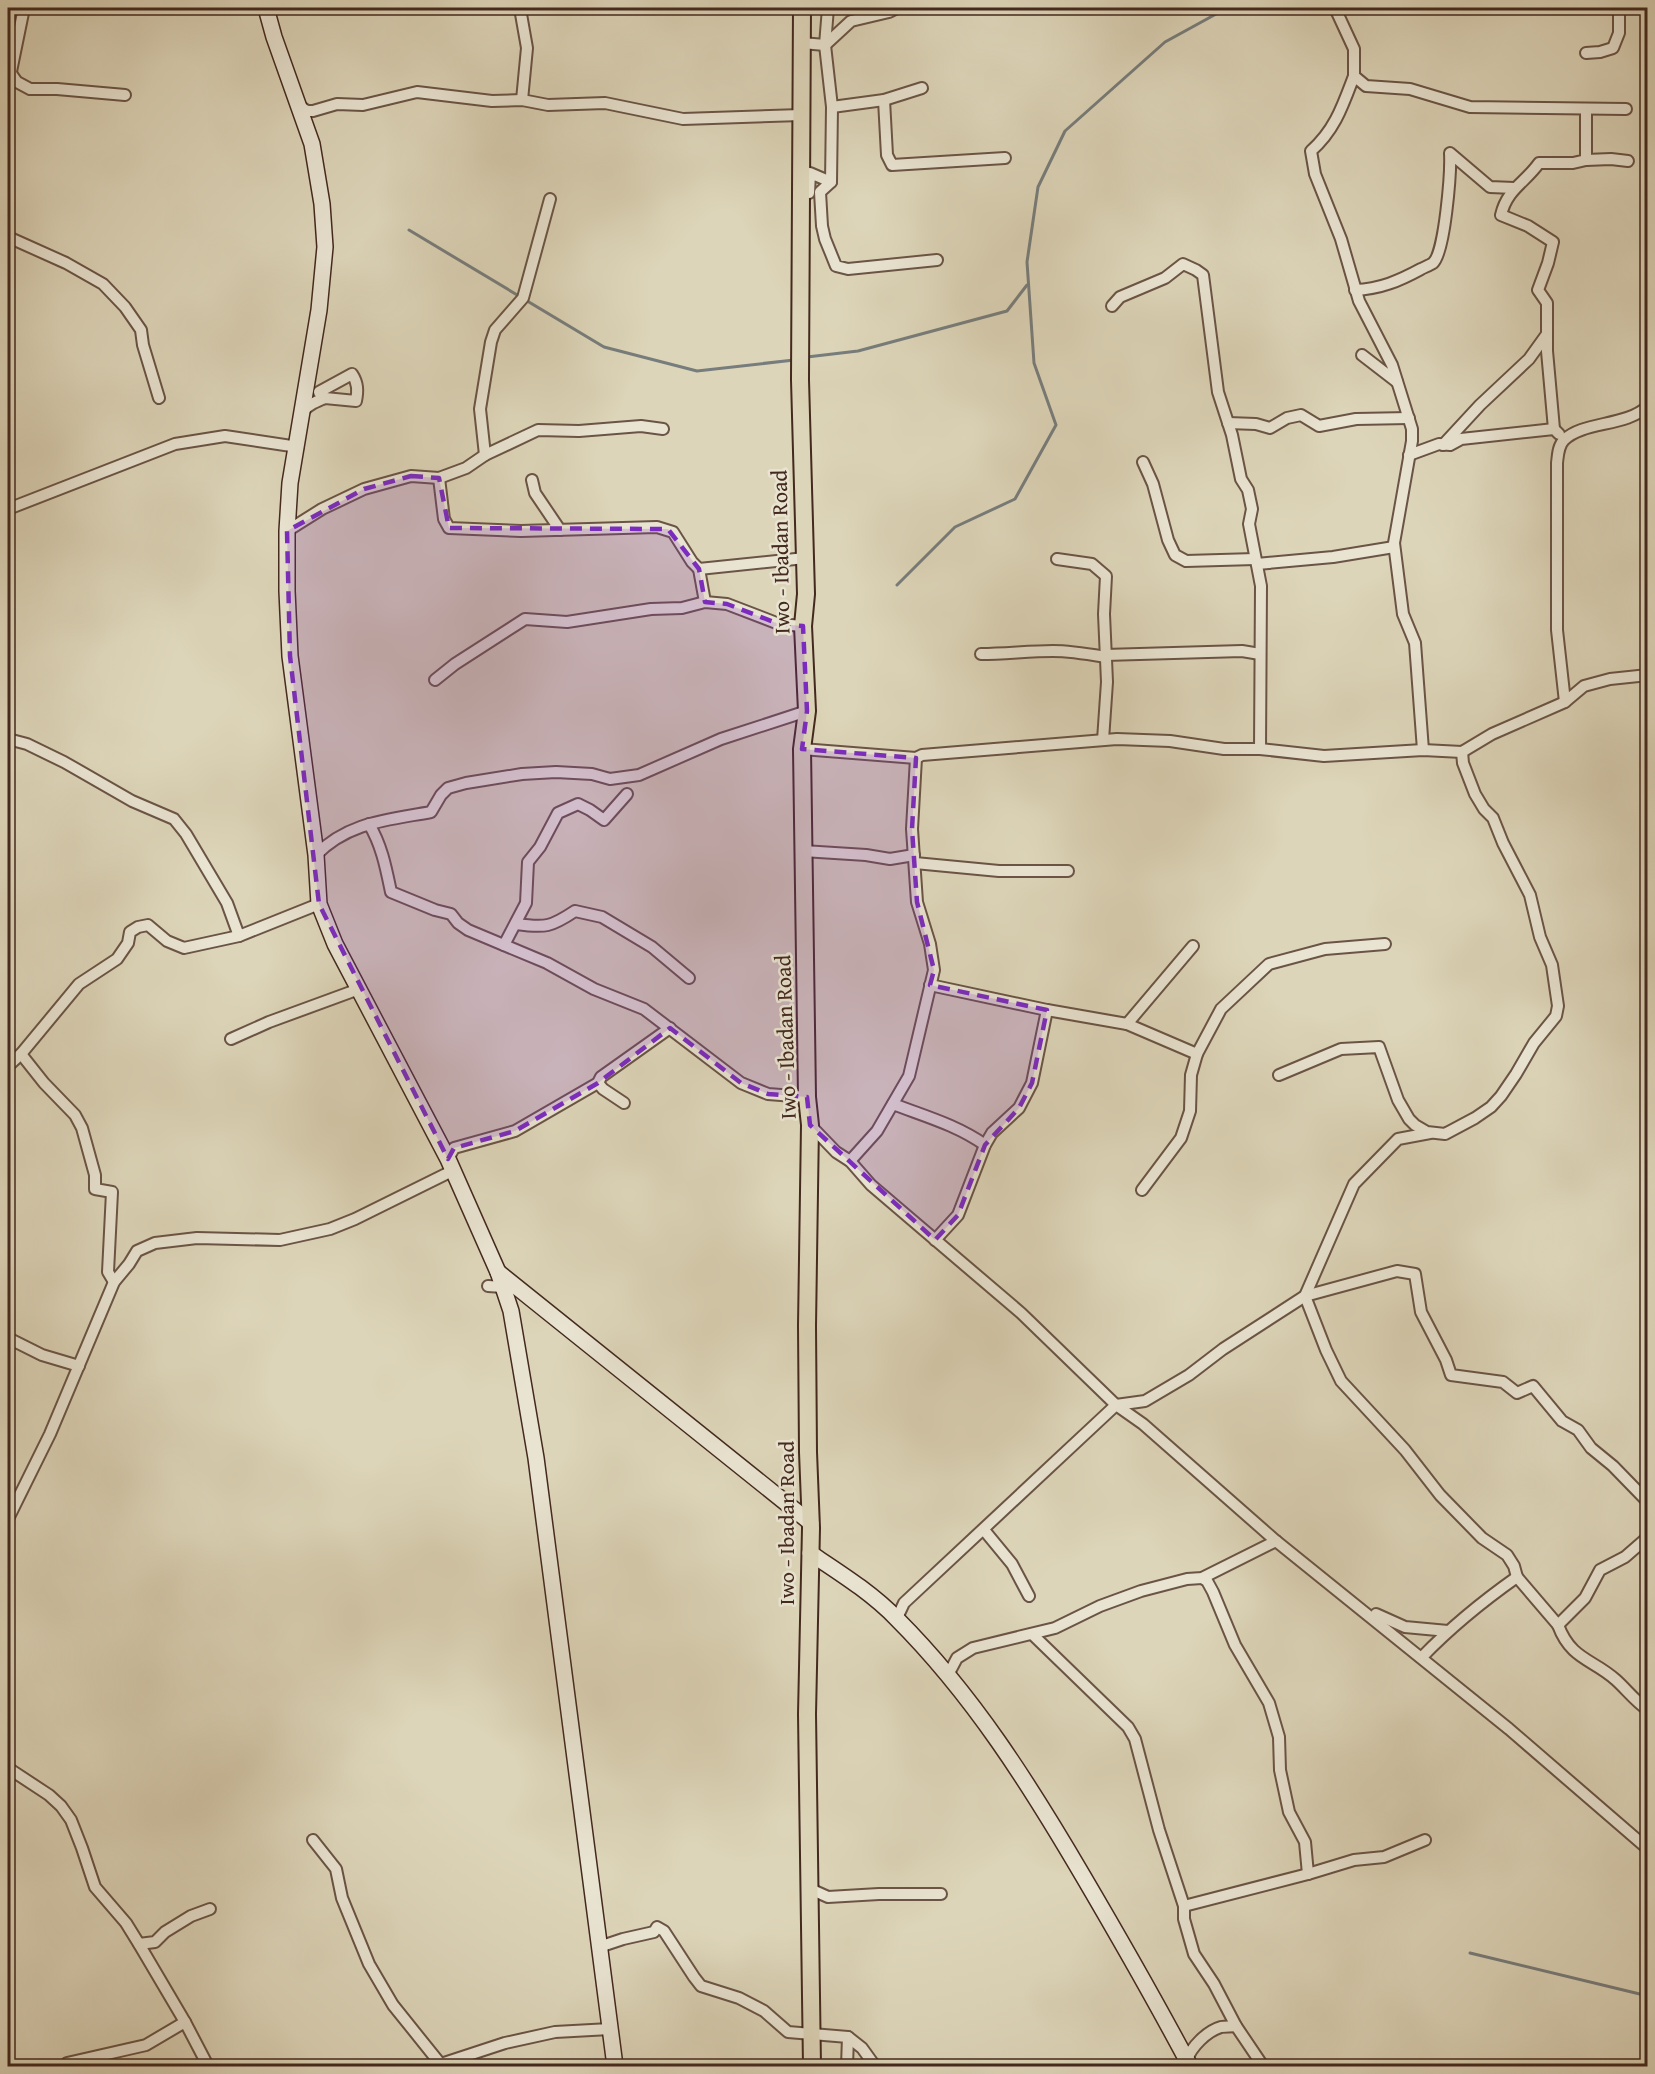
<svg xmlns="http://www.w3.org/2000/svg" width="1655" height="2074" viewBox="0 0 1655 2074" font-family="'Gentium Book Plus',serif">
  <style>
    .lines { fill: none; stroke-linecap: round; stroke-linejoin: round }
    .stream { stroke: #777d7c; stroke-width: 3 }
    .street-casing { stroke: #6a5445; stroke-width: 14 }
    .secondary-casing { stroke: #43291e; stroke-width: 18 }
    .primary-casing { stroke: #43291e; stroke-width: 20 }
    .street { stroke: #e9e4d2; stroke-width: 10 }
    .secondary { stroke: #e9e4d2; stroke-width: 15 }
    .primary { stroke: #ddd5b9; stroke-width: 16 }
    .marked { fill: #7b2cbf; fill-opacity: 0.2; stroke: #7b2cbf; stroke-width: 4.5; stroke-dasharray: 12 8; stroke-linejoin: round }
    .labels { text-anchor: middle; stroke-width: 5; stroke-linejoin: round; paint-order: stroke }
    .street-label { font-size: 22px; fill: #43291e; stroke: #e9e4d2 }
  </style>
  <rect width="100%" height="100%" fill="#ddd5b9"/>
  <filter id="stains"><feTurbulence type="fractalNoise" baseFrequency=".00333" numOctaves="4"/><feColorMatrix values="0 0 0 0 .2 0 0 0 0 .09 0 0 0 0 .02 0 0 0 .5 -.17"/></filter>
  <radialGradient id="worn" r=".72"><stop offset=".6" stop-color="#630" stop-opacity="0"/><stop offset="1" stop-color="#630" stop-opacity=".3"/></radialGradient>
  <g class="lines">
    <g class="stream">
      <path d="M409 230 604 347 697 371 794 360"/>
      <path d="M807 357 858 351 1007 311 1027 285"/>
      <path d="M8 519C13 536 13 559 8 575"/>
      <path d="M897 585 955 527 1015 499 1056 425 1034 363 1027 262 1038 187 1065 131 1165 42 1227 8"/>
      <path d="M1470 1953 1648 1996"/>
    </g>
    <g class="street-casing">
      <g id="street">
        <path d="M828 8 825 45 832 107 831 182"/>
        <path d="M1335 8 1354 49V76"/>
        <path d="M802 43 825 45 851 21 889 12 897 8"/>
        <path d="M1586 53 1600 52 1613 48 1619 33V8"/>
        <path d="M10 72 17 82 30 89H57L125 95"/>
        <path d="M8 86 24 8"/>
        <path d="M522 100 527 48 521 14 522 8"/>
        <path d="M884 100 887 155 892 165 1005 158"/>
        <path d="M297 104 307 111H313L337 104 363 105 417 92 492 101 522 100 548 105 605 103 683 119 801 115"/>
        <path d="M832 107 884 100 922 88"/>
        <path d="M1586 160 1611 159 1628 161"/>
        <path d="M809 193 810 173 831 182 820 192 822 226 825 239 836 266 848 269 937 260"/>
        <path d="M8 237 66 263 103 284 125 307 141 330 143 345 159 398"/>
        <path d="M1355 290C1380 289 1399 281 1421 269 1425 267 1430 265 1433 263 1445 252 1451 172 1450 153L1490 187 1514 188"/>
        <path d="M1112 306 1120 297 1165 278 1183 264 1196 270 1203 275 1218 392 1232 435 1241 479 1248 490 1252 509 1249 524 1261 586 1260 749"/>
        <path d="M1362 355 1397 382"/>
        <path d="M303 411C310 404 315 402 325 398L356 401C358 391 358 383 352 374L319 392 323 399"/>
        <path d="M1228 423 1256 424 1270 428 1287 418 1301 415 1319 426 1356 419 1409 418"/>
        <path d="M1554 429 1547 351V303L1538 290 1548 263 1553 242 1528 226 1501 215C1507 189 1525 183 1539 163H1573L1586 160V109"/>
        <path d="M1443 445 1480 405 1529 359 1547 334"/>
        <path d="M485 455 480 409 491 342 495 330 523 298 550 199"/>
        <path d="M1409 455 1439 444 1450 445 1461 439 1554 429 1559 434"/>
        <path d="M1143 462 1153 484 1168 540 1175 555 1186 561 1255 559"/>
        <path d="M439 478 444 519 449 528 521 531 657 527 673 532 692 562 699 569 805 558"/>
        <path d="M532 480 535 493 560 530"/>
        <path d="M8 509 175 444 225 436 298 447"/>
        <path d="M287 531 322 509 364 489 411 476 439 478 466 468 485 455 538 430 579 431 641 426 663 429"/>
        <path d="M1057 559 1092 564 1106 576 1104 614 1107 682 1103 740"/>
        <path d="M1257 564 1333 557 1394 547"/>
        <path d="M699 569 705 602"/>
        <path d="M981 654C1005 654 1029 651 1053 651 1071 651 1088 654 1106 657"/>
        <path d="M1105 655 1242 651 1260 654"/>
        <path d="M435 680 455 664 525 619 567 622 651 609 682 608 705 602 727 604 779 624 803 626"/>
        <path d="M1565 702 1557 630V463C1558 455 1558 446 1564 440 1583 421 1626 427 1648 406"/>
        <path d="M8 739 27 744 64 762 132 801 174 819 186 834 227 903 239 936"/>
        <path d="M802 749 916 758 922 755 1117 739 1170 741 1224 749H1260L1324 756 1423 750 1462 752 1492 734 1565 702 1584 686 1610 679 1648 675"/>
        <path d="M1423 750 1415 643 1403 614 1394 543 1412 441V429L1392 365 1359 301 1341 239 1315 174 1311 151C1335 130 1343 105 1354 76L1366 86 1410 89 1470 107 1626 109"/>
        <path d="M369 824C382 846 386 868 391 892L435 910 451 914 458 923 468 930 547 963 594 989 644 1009 741 1083 768 1094 807 1097"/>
        <path d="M803 851 866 855 890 859 914 855"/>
        <path d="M316 855C348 822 388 820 431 812L441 795 448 788 466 783 522 774 556 772 592 774 610 779 639 775 721 739 807 711"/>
        <path d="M915 863 999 871H1068"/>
        <path d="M516 924C546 928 551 927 575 911L602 917 652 947 689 978"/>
        <path d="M504 945 526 903 528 862 540 847 558 813 578 804 590 810 604 820 627 794"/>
        <path d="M930 985 1047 1010 1127 1024 1197 1054"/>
        <path d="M1127 1024 1193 946"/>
        <path d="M231 1039 269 1022 359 989"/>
        <path d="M21 1054 44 1083 75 1115 82 1128 95 1175V1189L112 1192 108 1272 114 1282"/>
        <path d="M8 1066 21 1054 79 984 117 959 128 943 130 932 138 927 148 925 167 941 184 948 239 936 319 904"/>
        <path d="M1279 1075 1341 1049 1379 1047 1398 1100 1409 1119 1415 1125 1427 1132 1445 1134 1475 1118 1491 1107 1501 1096 1516 1074 1534 1043 1556 1016 1558 1006 1552 965 1540 937 1530 895 1503 843 1493 818 1484 809 1475 794 1463 763 1462 752"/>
        <path d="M598 1083 603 1089 624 1103"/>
        <path d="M893 1104C924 1116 957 1125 985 1145"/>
        <path d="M810 1125 836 1152 850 1161 871 1185 1021 1313 1116 1405 1143 1424 1276 1541 1509 1729 1648 1849"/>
        <path d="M1430 1133 1398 1139 1354 1184 1305 1296 1326 1350 1341 1381 1405 1450 1440 1495 1482 1538 1507 1555 1514 1566 1517 1577"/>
        <path d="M448 1159 454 1148 515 1131 598 1083 601 1077 670 1028"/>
        <path d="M850 1161 877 1131 909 1076 934 970 930 944 917 902 912 829 916 758"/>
        <path d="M1142 1190 1181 1138 1190 1111 1191 1075 1197 1054 1221 1009 1269 964 1325 949 1385 944"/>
        <path d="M935 1240 958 1215 985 1145 992 1133 1019 1108 1032 1083 1047 1010"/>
        <path d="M488 1286 503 1287"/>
        <path d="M8 1338 42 1355 79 1366"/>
        <path d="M8 1519 50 1434 114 1282 129 1264 137 1251 155 1243 197 1238 280 1240 330 1229 355 1219 452 1171"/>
        <path d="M984 1530 1012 1564 1029 1596"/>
        <path d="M1202 1578 1207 1581 1213 1592 1235 1645 1269 1703 1279 1737 1280 1770 1289 1812 1305 1842 1308 1874"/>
        <path d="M1376 1614 1405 1627 1448 1631"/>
        <path d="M897 1618 904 1603 1116 1405 1145 1401 1189 1375 1223 1349 1305 1296 1397 1271 1415 1274 1421 1312 1446 1360 1451 1375 1503 1382 1517 1393 1533 1386 1562 1421 1578 1430 1591 1448 1613 1466 1648 1502"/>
        <path d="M1558 1625C1571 1660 1593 1659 1616 1680 1627 1690 1635 1701 1648 1710"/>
        <path d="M1032 1634 1128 1727 1135 1739 1159 1830 1184 1906V1919L1194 1954 1214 1984 1236 2026 1263 2066"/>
        <path d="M1422 1657C1451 1627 1483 1601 1517 1577L1558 1625 1585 1598 1600 1570 1625 1557 1648 1537"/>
        <path d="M948 1675 957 1658 973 1648 1055 1628 1100 1606 1141 1591 1187 1579 1202 1578 1276 1541"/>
        <path d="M8 1768 49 1795 61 1806 71 1820 82 1848 95 1887 126 1923 139 1944 185 2022 208 2066"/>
        <path d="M313 1840 336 1869 342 1898 369 1964 393 2005 442 2066"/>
        <path d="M808 1888 828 1897 879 1894H941"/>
        <path d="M1184 1906 1308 1874 1354 1860 1384 1857 1425 1840"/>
        <path d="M139 1944 155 1942 165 1932 191 1916 210 1909"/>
        <path d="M599 1947 623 1939 654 1932 657 1927 664 1931 694 1977 701 1986 739 1998 764 2011 788 2032 848 2037 862 2048 875 2066"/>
        <path d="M1187 2060C1191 2047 1207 2031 1221 2027 1226 2026 1232 2027 1236 2026"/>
        <path d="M67 2063 146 2045 185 2022"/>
        <path d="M441 2064 505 2043 555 2032 610 2029"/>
        <path d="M847 2066 848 2037"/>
      </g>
    </g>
    <g class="secondary-casing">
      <g id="secondary">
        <path d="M266 8 274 37 312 144 322 204 325 247 319 310 290 483 287 531V591L290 656 316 855 319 904 335 944 448 1159 498 1272 511 1311 536 1458 615 2066"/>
        <path d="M498 1272 811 1523"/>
        <path d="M810 1553C840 1573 872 1593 897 1619 973 1695 1029 1784 1083 1876 1120 1939 1156 2002 1190 2066"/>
      </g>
    </g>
    <g class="primary-casing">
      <path id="primary" d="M802 8 800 380 806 594 803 626 807 711 802 749 807 1097 810 1125 807 1326 808 1452 811 1528 807 1714 812 2066"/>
    </g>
    <use href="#street" class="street"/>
    <use href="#secondary" class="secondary"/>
    <use href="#primary" class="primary"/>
  </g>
  <path class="marked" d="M411 476 439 478 449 528 668 529 699 569 705 602 727 604 779 624 803 626 807 711 802 749 916 758 912 829 917 902 934 970 930 985 1047 1010 1032 1083 1019 1108 985 1145 958 1215 935 1240 810 1125 807 1097 768 1094 741 1083 670 1028 598 1083 515 1131 454 1148 448 1159 319 904 290 656 287 531 364 489Z"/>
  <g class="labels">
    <g class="street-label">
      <text transform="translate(780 552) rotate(-91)" y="8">Iwo - Ibadan Road</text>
      <text transform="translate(785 1037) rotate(-92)" y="8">Iwo - Ibadan Road</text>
      <text transform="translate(786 1523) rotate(-90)" y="8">Iwo - Ibadan Road</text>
    </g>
  </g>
  <rect width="1655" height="2074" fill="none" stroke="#ddd5b9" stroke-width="30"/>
  <rect x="9" y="9" width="1637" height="2056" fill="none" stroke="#43291e" stroke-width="3"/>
  <rect x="15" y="15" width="1625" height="2044" fill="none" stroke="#43291e" stroke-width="1.5"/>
  <rect width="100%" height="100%" filter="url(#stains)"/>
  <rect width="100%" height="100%" fill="url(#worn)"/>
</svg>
